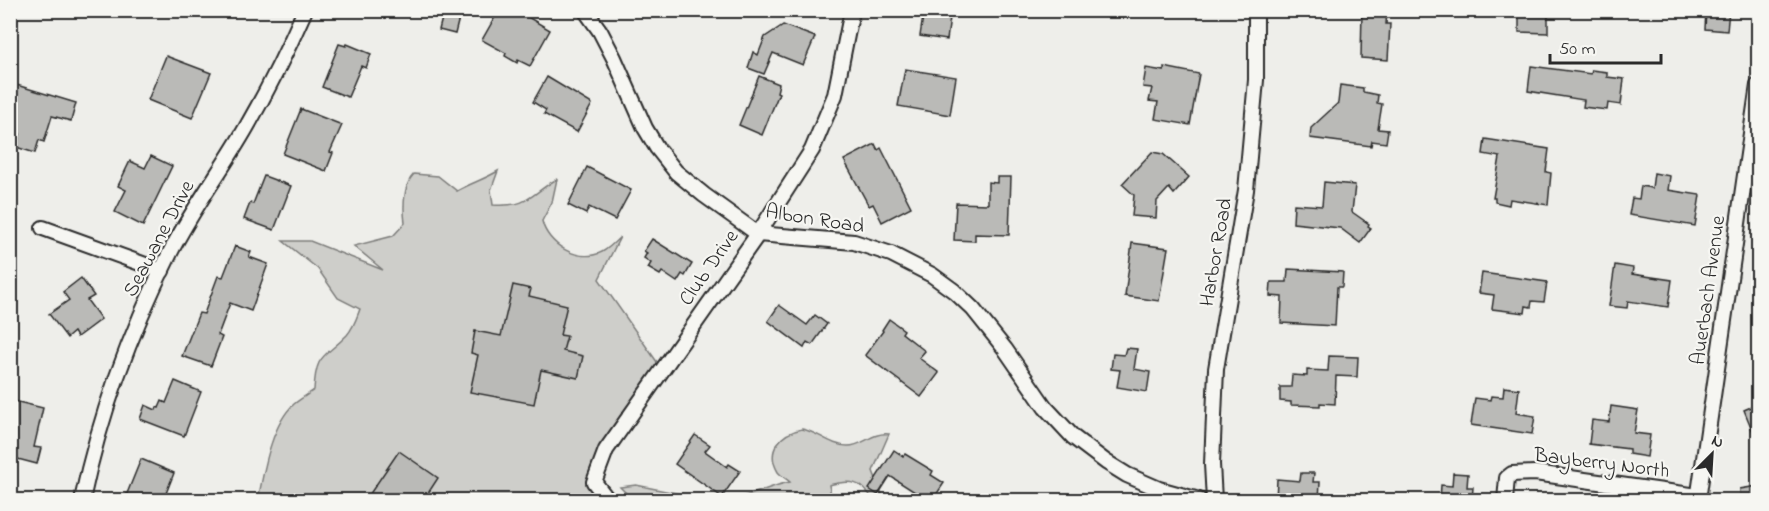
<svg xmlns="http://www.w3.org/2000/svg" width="1769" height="511" viewBox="0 0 1769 511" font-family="'Indie Flower',sans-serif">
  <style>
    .green { fill: #cececa; stroke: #7c7c7a; stroke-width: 1.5 }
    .building { fill: #babab7; stroke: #2b2b2b; stroke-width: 1.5 }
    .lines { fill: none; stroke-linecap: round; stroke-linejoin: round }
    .minor-casing { stroke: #2b2b2b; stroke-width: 18 }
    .minor { stroke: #f6f6f2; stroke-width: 14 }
    .labels { text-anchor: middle; stroke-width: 4.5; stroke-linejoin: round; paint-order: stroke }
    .street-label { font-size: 21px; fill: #2b2b2b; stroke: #f6f6f2 }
  </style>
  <rect width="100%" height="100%" fill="#eeeeea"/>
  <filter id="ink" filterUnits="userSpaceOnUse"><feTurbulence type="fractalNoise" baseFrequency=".0167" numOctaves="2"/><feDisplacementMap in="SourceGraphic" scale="12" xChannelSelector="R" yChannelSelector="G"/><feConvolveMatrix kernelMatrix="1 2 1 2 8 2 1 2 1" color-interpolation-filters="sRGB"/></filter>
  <g filter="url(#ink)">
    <g class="green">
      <path d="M498 171 491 190 493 205C530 207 529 195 557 179L552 202 542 221C547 244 578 264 602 252 608 249 615 242 620 237L599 279 662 369 594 473 613 500H258C264 471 271 425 294 404 300 399 307 395 314 390 316 352 324 359 347 335 354 327 357 317 360 309L338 298 318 269 283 241H310L383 270 354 246 393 236 405 223C403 208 403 185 414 174L438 176 457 191C471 183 485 179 498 171Z"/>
      <path d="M802 429C818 432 831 446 848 446 863 446 872 432 889 434L873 471 882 494 887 500H873C862 480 849 480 829 485L832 500H729C751 497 769 486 790 482 787 479 781 476 778 472 765 450 781 433 802 429Z"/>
      <path d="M636 485 710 500H633L620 487Z"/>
    </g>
    <g class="building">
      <path d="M444 10H461L455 34 439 30Z"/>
      <path d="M499 10H516L550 30 530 66 518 60 517 63 505 56 506 53 482 40Z"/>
      <path d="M924 10H951L947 40 920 36Z"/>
      <path d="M1362 10H1387L1386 24H1390L1388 60 1361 58Z"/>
      <path d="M1519 10H1548V33L1519 32Z"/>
      <path d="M1706 10H1729L1727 31 1705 29Z"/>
      <path d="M783 25 815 37 803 65 773 53 764 74 748 68 753 52 758 55 765 37Z"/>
      <path d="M339 44 346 46 347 44 371 54 366 68 361 66 348 97 322 87Z"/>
      <path d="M166 56 211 73 192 118 148 100Z"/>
      <path d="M1531 66 1591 74 1592 70 1607 72V77L1624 79 1621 105 1608 103 1607 110 1583 107 1584 100 1528 91Z"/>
      <path d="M1164 67 1199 74 1190 125 1155 119 1158 102 1149 101 1152 88 1143 87 1146 68 1164 71Z"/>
      <path d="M905 69 956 77 950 115 898 106Z"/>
      <path d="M759 76 779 84 777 92 779 93 762 135 739 125Z"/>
      <path d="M547 77 592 104 577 132 544 114 546 110 533 102Z"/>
      <path d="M10 83 76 103 71 121 52 116 44 142 39 140 35 153 16 147 20 134 10 131V122L16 103 10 101Z"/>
      <path d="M1340 85 1363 88V92L1378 95 1377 103 1382 104 1378 129 1388 130 1386 143 1372 141 1371 146 1310 138 1311 128 1338 103Z"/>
      <path d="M301 109 342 125 330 152 333 153 326 171 283 154Z"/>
      <path d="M1485 139 1549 149 1546 172 1551 173 1548 205 1510 199 1509 205 1495 202V198H1493L1500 157 1483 154Z"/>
      <path d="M875 144 878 150 881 148 911 207 882 222 873 204 869 206 844 160Z"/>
      <path d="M1152 152 1163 154 1189 177 1174 194 1169 188 1157 201 1156 218 1132 216 1134 195 1122 184Z"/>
      <path d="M151 156 172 166 143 226 115 212 126 190 118 186 130 161 145 168Z"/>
      <path d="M587 167 631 190 615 220 589 207 586 214 568 205Z"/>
      <path d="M1654 173 1670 176 1668 190 1700 195 1695 226 1629 215 1632 198 1639 199 1641 186 1652 188Z"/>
      <path d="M264 176 291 186 274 230 244 219 250 203 253 204Z"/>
      <path d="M997 177H1011L1009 235 975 234V241L954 240 956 203 988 204V182L997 183Z"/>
      <path d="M1324 182 1355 185 1352 212 1369 224 1368 226 1371 228 1360 243 1340 228 1293 223 1294 204 1322 206Z"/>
      <path d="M652 239 692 264 685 276 682 274 677 282 662 272 660 275 648 268 651 263 644 258 647 253 644 251Z"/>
      <path d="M1132 243 1168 248 1159 301 1125 296Z"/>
      <path d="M235 246 251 252 249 257 268 264 251 311 230 303 218 335 222 337 211 366 182 356 199 313 204 314 218 276 223 277Z"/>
      <path d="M1615 265 1633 268 1632 274 1672 280 1668 307 1628 301 1627 308 1609 306Z"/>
      <path d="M1288 269 1343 272 1342 287H1337L1335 326 1281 323 1282 297 1270 296 1271 282H1287Z"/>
      <path d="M1482 273 1547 282 1544 302 1532 301 1531 307 1526 306 1525 313 1492 309 1494 295 1479 293Z"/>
      <path d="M81 278 94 296 87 300 101 319 77 337 74 332 67 338 49 314 69 300 63 292Z"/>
      <path d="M513 285 531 289 529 296 567 305 560 335 567 336 563 351 583 356 578 378 541 370 534 404 470 392 478 355 471 353 475 331 501 336Z"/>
      <path d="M779 305 807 325 815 315 827 324 812 345 807 342 804 348 768 321Z"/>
      <path d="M889 319 904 330 902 333 925 351 919 358 939 373 921 397 865 355 883 331 882 330Z"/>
      <path d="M1126 348 1137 349 1134 369 1150 372 1147 392 1117 387 1120 370 1111 369 1113 354 1124 355Z"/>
      <path d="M1329 356 1358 357 1357 377 1336 376 1335 404 1320 403V406L1291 405V402L1280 401V387H1291L1292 375 1307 376V370L1328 371Z"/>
      <path d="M175 381 201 392 184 436 140 419 145 405 156 410 157 407 159 408 162 401 166 403Z"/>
      <path d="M1504 387 1519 389 1516 413 1535 416 1532 434 1471 425 1475 398 1490 400 1491 396 1503 397Z"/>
      <path d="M10 400 43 408 34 447 41 448 37 464 10 457Z"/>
      <path d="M1758 404V444L1744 410Z"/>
      <path d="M1611 406 1638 410 1634 433 1650 435 1647 457 1629 454V449L1589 444 1592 420 1609 422Z"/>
      <path d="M695 435 710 445 705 451 727 467 729 464 740 471 722 497 675 464Z"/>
      <path d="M894 450 903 456 905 454 933 471 931 475 944 483 932 501H914L918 494 890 476 878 495 869 489Z"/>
      <path d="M399 451 438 478 423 501H365Z"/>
      <path d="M141 459 174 473 163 501H124Z"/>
      <path d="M1301 473H1314L1313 482H1320L1319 499 1295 497V501H1276L1277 479 1300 481Z"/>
      <path d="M1453 473 1468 474 1467 487H1473L1472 501H1440L1441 485 1452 486Z"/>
      <path d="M1758 486V501H1741L1740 489Z"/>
    </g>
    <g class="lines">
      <g class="minor-casing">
        <g id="minor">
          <path d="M585 10 600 31 614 58 645 128 657 148 676 172 704 195 758 234 854 242 891 254 932 275 954 291 973 309 1005 349 1045 407 1073 437 1106 462 1127 475 1159 489 1199 500"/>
          <path d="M43 228 162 271"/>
          <path d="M82 500C100 414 131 331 170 253 192 209 222 170 246 128 268 90 287 51 305 10"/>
          <path d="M608 500 594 482 606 450 758 234 812 150 835 95 852 10"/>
          <path d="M1214 500 1212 464 1216 369 1246 190 1256 80V10"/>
          <path d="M1505 500 1507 478 1512 474 1535 473 1698 496"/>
          <path d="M1698 500 1758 85"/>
        </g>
      </g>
      <use href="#minor" class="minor"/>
    </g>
  </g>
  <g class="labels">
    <g class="street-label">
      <text transform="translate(815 218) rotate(9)" y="7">Albon Road</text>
      <text transform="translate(158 238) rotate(-62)" y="7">Seawane Drive</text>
      <text transform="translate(1215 252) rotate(-80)" y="7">Harbor Road</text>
      <text transform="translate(708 267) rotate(-55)" y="7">Club Drive</text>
      <text transform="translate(1707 290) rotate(-82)" y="7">Auerbach Avenue</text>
      <text transform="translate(1602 462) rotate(7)" y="7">Bayberry North</text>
    </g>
  </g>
  <rect width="1769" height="511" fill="none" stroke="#f6f6f2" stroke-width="36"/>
  <rect x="18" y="18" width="1733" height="475" fill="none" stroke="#2b2b2b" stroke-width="2" filter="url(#ink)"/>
  <g transform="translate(1712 454) rotate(24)" stroke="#f6f6f2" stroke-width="4.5" paint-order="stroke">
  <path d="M0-4.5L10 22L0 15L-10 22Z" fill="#2b2b2b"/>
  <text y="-9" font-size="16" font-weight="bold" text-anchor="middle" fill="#2b2b2b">N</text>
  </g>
  <path d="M1550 54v9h111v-9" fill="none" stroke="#2b2b2b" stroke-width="3"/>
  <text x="1559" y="54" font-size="18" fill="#2b2b2b" stroke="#f6f6f2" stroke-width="4.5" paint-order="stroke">50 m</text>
</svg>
